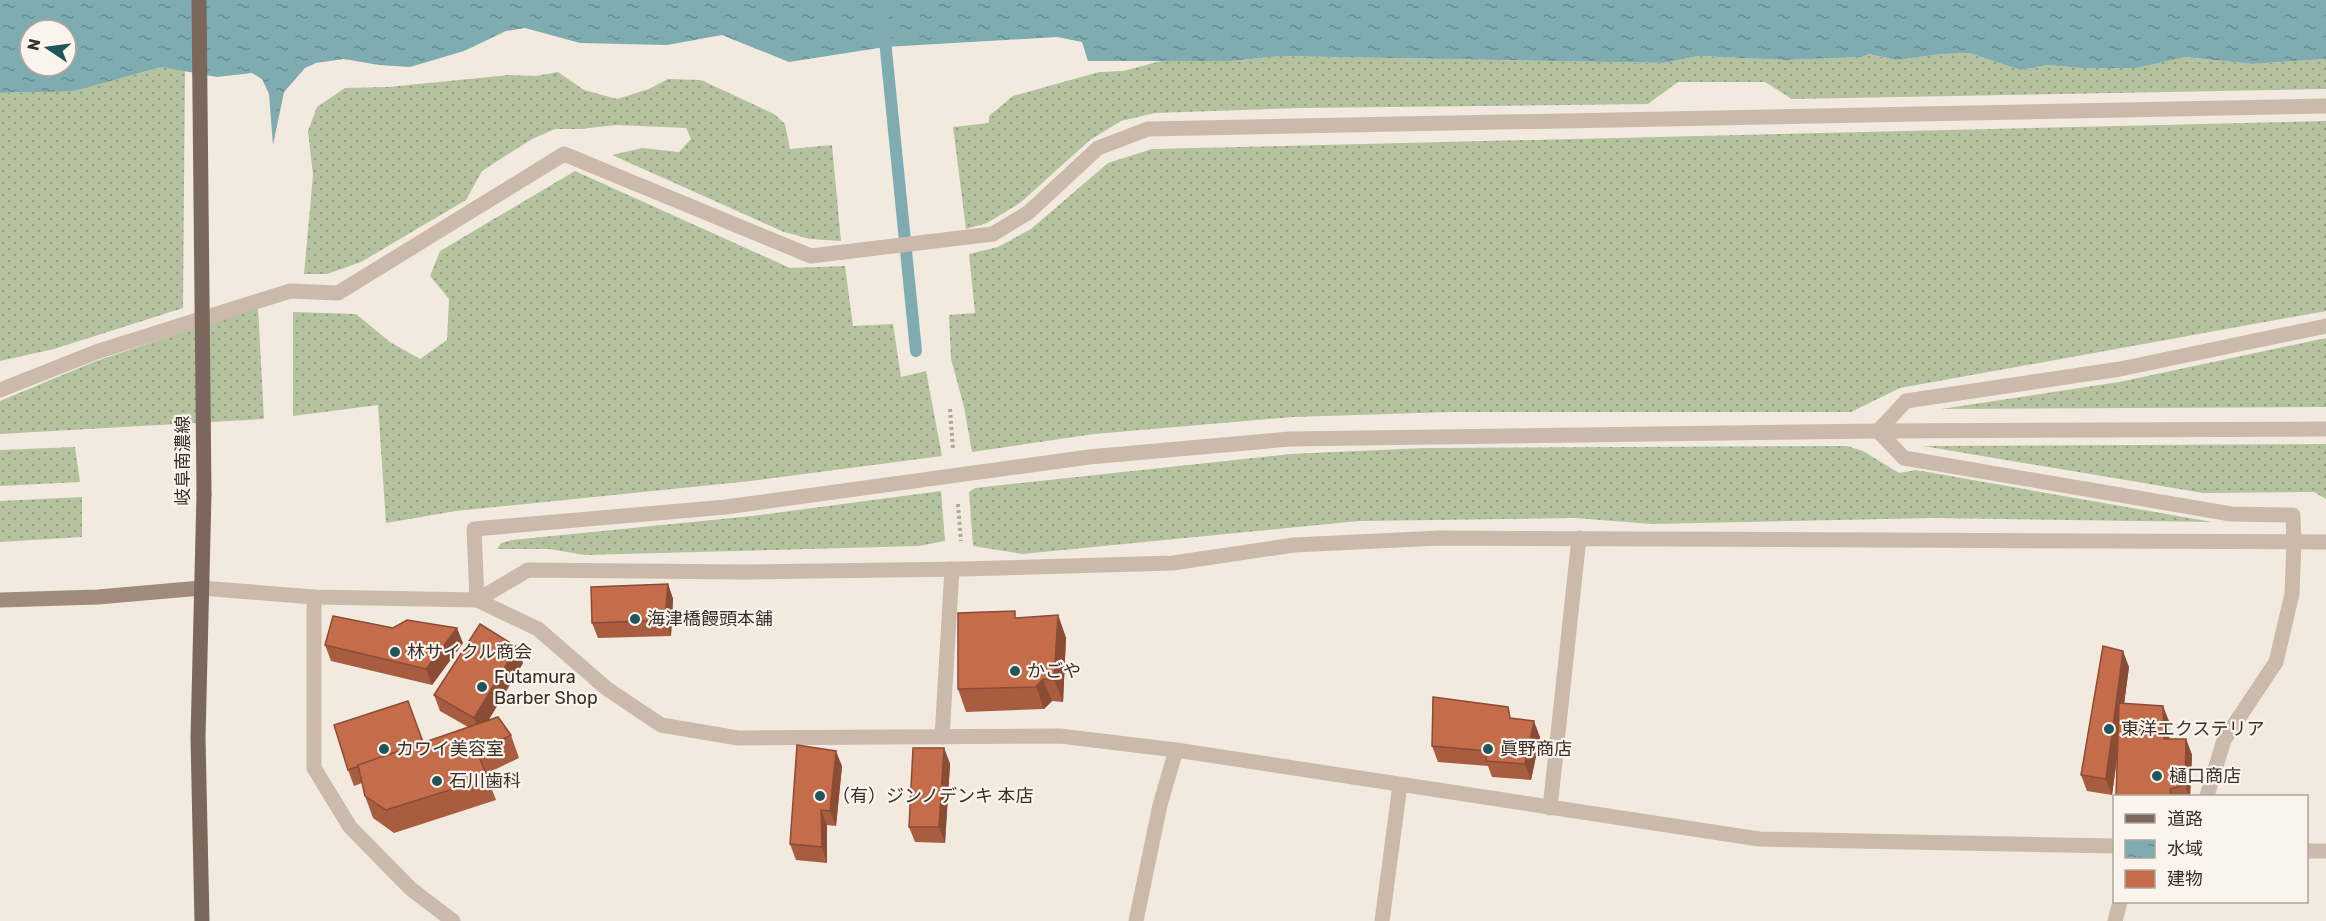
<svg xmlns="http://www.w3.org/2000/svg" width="2326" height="921" viewBox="0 0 2326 921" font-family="Rubik,'Noto Sans JP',sans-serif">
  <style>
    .grass { fill: url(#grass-dots) }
    .water { fill: url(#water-ripples); fill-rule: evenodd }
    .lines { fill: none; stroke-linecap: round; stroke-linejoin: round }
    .stream { stroke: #7eacb0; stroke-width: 12 }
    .path { stroke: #b7a495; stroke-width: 4; stroke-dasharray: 3 3; stroke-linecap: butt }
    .lane { stroke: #cbbaab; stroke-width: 15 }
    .street { stroke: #cbbaab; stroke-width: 15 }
    .secondary { stroke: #9f8a7c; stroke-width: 15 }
    .primary { stroke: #7b675b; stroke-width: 15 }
    .primary-bridge { stroke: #7b675b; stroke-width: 15 }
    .wall { fill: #a95d40 }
    .shaded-wall { fill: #8a4c34 }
    .building { fill: #c56c4b; stroke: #8a4c34; stroke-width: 1.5 }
    .poi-dot { fill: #1f555b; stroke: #faf4ec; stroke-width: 2 }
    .labels { text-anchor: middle; stroke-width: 4.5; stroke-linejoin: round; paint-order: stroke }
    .street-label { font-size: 18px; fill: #392f2a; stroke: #faf4ec }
    .poi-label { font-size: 18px; fill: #392f2a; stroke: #faf4ec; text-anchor: start }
  </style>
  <defs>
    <pattern id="grass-dots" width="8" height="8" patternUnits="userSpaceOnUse" patternTransform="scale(1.5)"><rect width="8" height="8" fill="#b5c29f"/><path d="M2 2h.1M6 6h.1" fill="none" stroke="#949e82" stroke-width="1.8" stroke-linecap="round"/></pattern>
    <pattern id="water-ripples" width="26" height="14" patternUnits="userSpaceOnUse" patternTransform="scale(1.5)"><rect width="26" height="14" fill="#7eacb0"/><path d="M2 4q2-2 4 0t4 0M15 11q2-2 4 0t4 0" fill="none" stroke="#688c8f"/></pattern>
  </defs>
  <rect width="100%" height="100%" fill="#f3eadf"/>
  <g class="grass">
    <path d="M1969 53 2022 70 2047 65 2081 68H2136L2184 57 2252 64 2326 59V89L1792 99 1765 82H1678L1648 104 1300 108 1155 113 1121 121 1090 140 1020 203 987 223 966 229 953 127 989 123V116L1013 96 1099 72 1123 71 1161 61H1231L1279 56 1664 63 1698 56 1786 60 1862 57 1869 54 1896 60 1943 54Z"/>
    <path d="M162 67 185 69 183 308 54 349 0 361V93C54 93 110 82 162 67Z"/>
    <path d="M558 72 584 90 617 99 649 89 668 79 701 80 774 114 785 124 790 149 832 145 841 241 810 239 784 232 612 155 642 148 679 152 691 139 686 128 616 125 581 129H555L532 139 482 171 466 200 361 262 327 274H304L313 175 308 131 317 107 345 88 388 87 509 75 536 76Z"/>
    <path d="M2326 121V311L1900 388 1851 412H1450L1294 417 1094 434 972 452 964 407 951 359 949 315 975 313 969 254 998 247 1031 229 1108 163 1152 149Z"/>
    <path d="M575 171 790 268 845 266 853 326 893 324 901 377 926 371 942 456 751 481 456 511 386 523 378 405 293 416V312L356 314 390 342 420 359 447 340 449 299 430 276 440 251Z"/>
    <path d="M258 307 264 419 0 434V401L96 361Z"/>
    <path d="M2326 338V407L1941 409 2119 382Z"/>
    <path d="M2326 444V499L2314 492 2203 493 1923 446Z"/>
    <path d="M1847 446 1863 451 1899 473 1916 470 2212 522 1933 518 1652 524 1575 518 1359 521 1022 554 973 546 969 492 975 488 1290 454 1424 448Z"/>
    <path d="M75 447 80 482 0 486V450Z"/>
    <path d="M941 491 945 541 919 546 585 555 549 549H497L501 543 512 540 752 516Z"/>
    <path d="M82 497V537L0 542V501Z"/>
  </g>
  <path class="water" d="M0 0H2326V59L2252 64 2185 57 2136 68H2081L2047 65 2021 70 1969 53 1943 54 1896 60 1869 54 1862 57 1786 60 1698 56 1664 63 1279 56 1231 61H1088L1082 42 1057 37 885 47 789 62 722 35 667 45 580 43 525 28 506 31 464 51 410 67 379 65 344 59 316 63 305 68 284 92 273 145 269 94 262 79 252 73 217 77 162 67 73 91 0 93ZM30 30H66V66H30Z"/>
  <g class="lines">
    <path class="stream" d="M881 0 916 351"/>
    <g class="path">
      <path d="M950 409 953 449"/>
      <path d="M958 504 961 541"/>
    </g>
    <g class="lane">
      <path d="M0 390 96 352 290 291 338 293 564 154 811 256 993 234 1029 212 1098 148 1148 129 2326 106"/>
      <path d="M2294 543 2293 515 2231 514 1904 458 1878 431 1906 401 2120 369 2326 326"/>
      <path d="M477 600 474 529 726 507 1089 457 1290 439 1878 431 2326 429"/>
    </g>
    <g class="street">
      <path d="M201 588 314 597 477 600 538 629 606 688 661 725 738 738 1060 736 1176 750 1759 839 2114 846"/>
      <path d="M314 597V768L350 827 411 889 453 921"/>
      <path d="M477 600 528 570 745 572 963 569 1173 563 1294 545 1440 538 2326 542"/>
      <path d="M942 737 952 569"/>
      <path d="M2207 796 2224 740 2276 662 2292 594 2294 543"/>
      <path d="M1550 808 1579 538"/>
      <path d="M2306 851H2326"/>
      <path d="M1136 921 1160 805 1176 750"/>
      <path d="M1382 921 1400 785"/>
      <path d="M2115 921 2120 902"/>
    </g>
    <path class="secondary" d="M0 600 98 597 201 588"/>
    <path class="primary" d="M202 921 198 738 204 494"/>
    <path class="primary-bridge" d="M199 0 204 494"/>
  </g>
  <g class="wall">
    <path d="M668 584 673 599 671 636 598 638 592 623Z"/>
    <path d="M1058 615 1066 638 1063 702 1052 701 1044 709 966 712 958 689 1018 618Z"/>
    <path d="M393 628 463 643 432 685 331 661 325 645Z"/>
    <path d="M523 663 488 721 511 735 519 758 486 774 496 800 394 833 373 818 365 796 362 783 354 786 348 770 408 701 423 743 468 727 440 711 434 695Z"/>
    <path d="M2129 667 2124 703 2169 721V739H2186L2192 755 2190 796H2116L2118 752 2112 795 2087 791 2081 775Z"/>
    <path d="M1512 719 1540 737 1531 780 1492 777 1488 766 1438 762 1432 746Z"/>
    <path d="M944 748 950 764 945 843 915 842 909 827Z"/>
    <path d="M842 766 836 826 827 825V863L796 860 790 844Z"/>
  </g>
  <g class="shaded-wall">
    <path d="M668 584 673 599 671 636 665 620Z"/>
    <path d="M1058 615 1066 638 1063 702 1054 680Z"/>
    <path d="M457 628 463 643 432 685 426 669Z"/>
    <path d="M517 647 523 663 480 734 474 718Z"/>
    <path d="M2123 651 2129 667 2112 795 2106 779Z"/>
    <path d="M1043 679 1052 701 1044 709 1036 687Z"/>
    <path d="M2163 706 2169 721 2170 755 2164 739Z"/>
    <path d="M1534 721 1540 737 1531 780 1525 764Z"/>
    <path d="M2186 739 2192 755 2190 796H2189L2185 785Z"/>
    <path d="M944 748 950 764 945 843 939 827Z"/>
    <path d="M836 751 842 766 836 826 830 811Z"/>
    <path d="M821 810 827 825V863L822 847Z"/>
  </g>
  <g class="building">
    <path d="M668 584 665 620 592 623 591 587Z"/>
    <path d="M1015 611V618L1058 615 1054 680 1043 679 1036 687 958 689V613Z"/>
    <path d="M333 616 393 628 407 620 457 628 426 669 325 645Z"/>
    <path d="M480 624 517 647 474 718 434 695Z"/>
    <path d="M2103 646 2123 651 2106 779 2081 775Z"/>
    <path d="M1433 697 1508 707 1510 718 1534 721 1525 764 1486 761 1487 751 1432 746Z"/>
    <path d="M408 701 423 742 348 770 334 725Z"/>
    <path d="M2119 703 2163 706 2164 739H2186L2185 785 2170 789 2171 796H2116Z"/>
    <path d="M498 717 511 735 477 752 488 778 386 810 365 796 358 765Z"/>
    <path d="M797 745 836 751 830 811 821 810 822 847 790 844Z"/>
    <path d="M913 748H944L939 827H909Z"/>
  </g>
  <g class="poi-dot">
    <circle cx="635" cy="619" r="6"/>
    <circle cx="395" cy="652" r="6"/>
    <circle cx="1015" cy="671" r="6"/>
    <circle cx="482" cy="687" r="6"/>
    <circle cx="2109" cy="729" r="6"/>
    <circle cx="384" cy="749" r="6"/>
    <circle cx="1488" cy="749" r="6"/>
    <circle cx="2157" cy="776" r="6"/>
    <circle cx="437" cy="781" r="6"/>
    <circle cx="820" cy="796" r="6"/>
  </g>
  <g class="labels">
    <g class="street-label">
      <text transform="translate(183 461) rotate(-90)" y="6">岐阜南濃線</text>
    </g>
    <g class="poi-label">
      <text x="647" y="625">海津橋饅頭本舗</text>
      <text x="407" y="658">林サイクル商会</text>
      <text x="1027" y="677">かごや</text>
      <text x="494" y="683">Futamura<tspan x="494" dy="21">Barber Shop</tspan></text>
      <text x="2121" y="735">東洋エクステリア</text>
      <text x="396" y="755">カワイ美容室</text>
      <text x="1500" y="755">眞野商店</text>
      <text x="2169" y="782">樋口商店</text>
      <text x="449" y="787">石川歯科</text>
      <text x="832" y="802">（有）ジンノデンキ 本店</text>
    </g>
  </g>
  <rect x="2113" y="795" width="195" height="108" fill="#faf4ec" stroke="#ada59e" stroke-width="1.5"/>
  <rect x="2125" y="814" width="30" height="9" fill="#7b675b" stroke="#ada59e" stroke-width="1.5"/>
  <text x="2167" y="825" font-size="18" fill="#392f2a">道路</text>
  <rect x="2125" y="840" width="30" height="18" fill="url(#water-ripples)" stroke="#ada59e" stroke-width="1.5"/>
  <text x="2167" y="855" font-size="18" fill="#392f2a">水域</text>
  <rect x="2125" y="870" width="30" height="18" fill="#c56c4b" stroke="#ada59e" stroke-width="1.5"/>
  <text x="2167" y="885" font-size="18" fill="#392f2a">建物</text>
  <g transform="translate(48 48) rotate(283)"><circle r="28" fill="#faf4ec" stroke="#ada59e" stroke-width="1.5"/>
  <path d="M0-4.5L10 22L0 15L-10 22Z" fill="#1f555b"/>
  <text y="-9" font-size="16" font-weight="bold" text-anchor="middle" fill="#392f2a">N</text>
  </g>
</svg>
